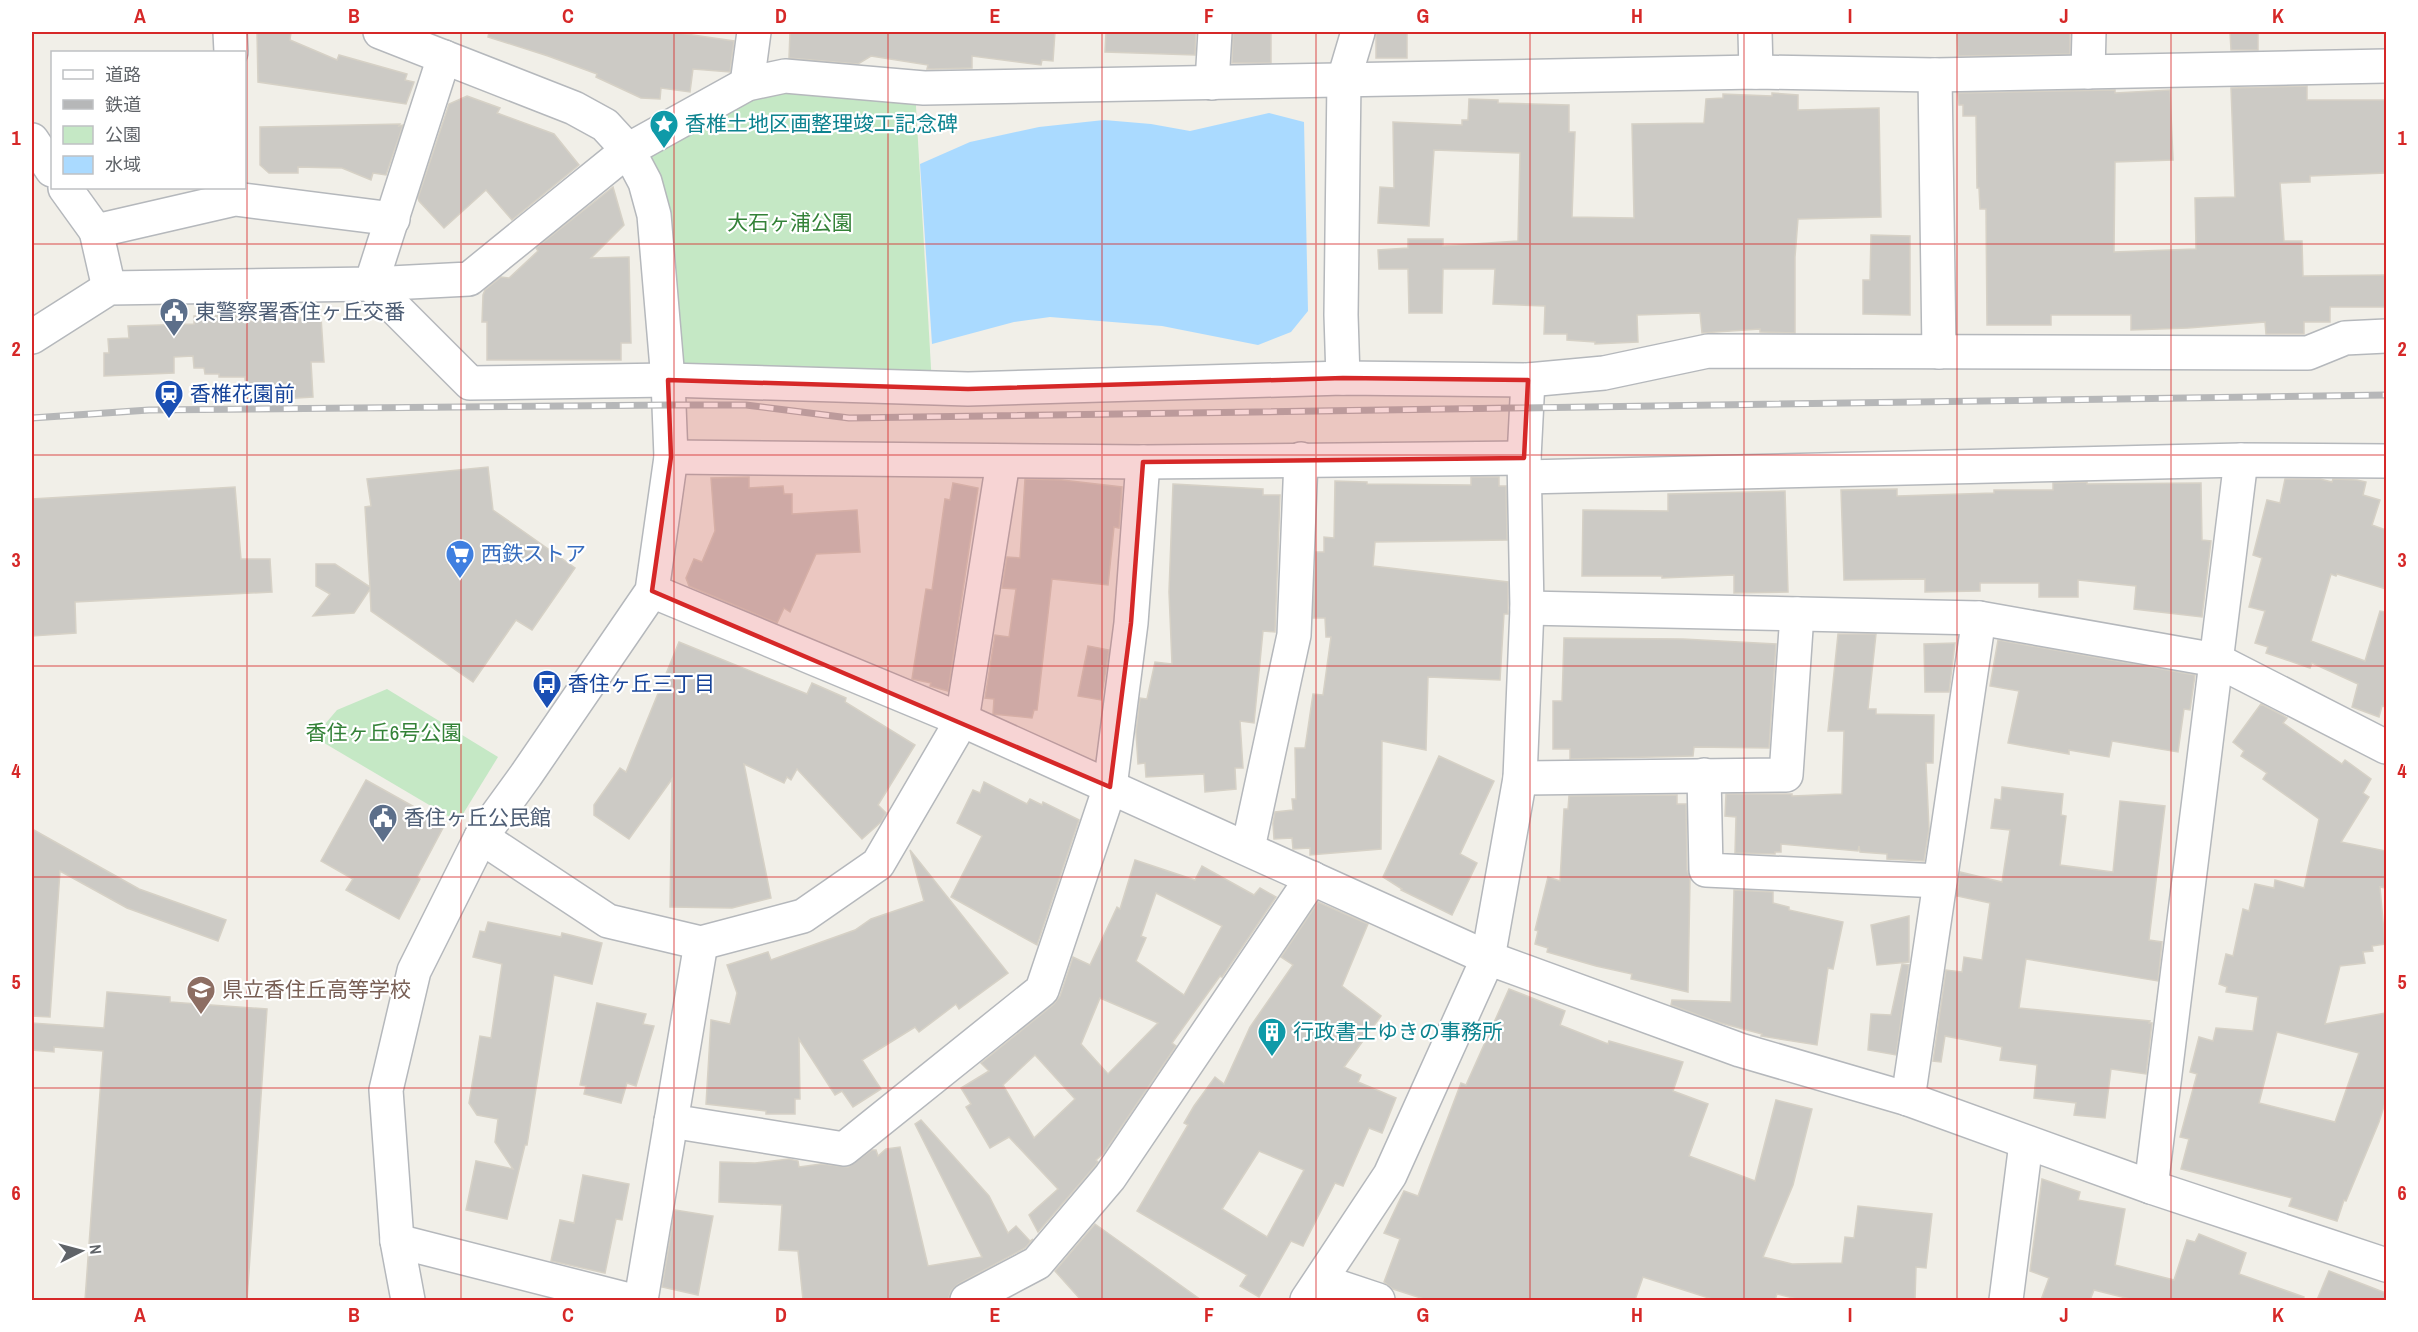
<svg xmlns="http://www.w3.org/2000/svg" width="2418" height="1332" viewBox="0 0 2418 1332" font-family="'Archivo Narrow','Noto Sans JP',sans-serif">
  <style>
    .green { fill: #c5e8c5 }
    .water { fill: #aadaff }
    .building { fill: #cccac5; stroke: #d6d1c6; stroke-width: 1.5; fill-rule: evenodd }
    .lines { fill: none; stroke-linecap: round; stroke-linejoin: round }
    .minor-casing { stroke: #b5b8bc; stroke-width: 36 }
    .tertiary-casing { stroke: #b5b8bc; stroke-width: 36 }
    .minor { stroke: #fff; stroke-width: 33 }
    .tertiary { stroke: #fff; stroke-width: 33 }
    .rail-casing { stroke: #b6b7b8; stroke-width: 7 }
    .rail { stroke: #fff; stroke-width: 4.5; stroke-dasharray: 14; stroke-linecap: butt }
    .marked { fill: #d62828; fill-opacity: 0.2; stroke: #d62828; stroke-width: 4.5; stroke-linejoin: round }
    .grid { fill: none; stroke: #d62828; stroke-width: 1.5; stroke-opacity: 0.55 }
    .labels { text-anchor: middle; stroke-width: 4.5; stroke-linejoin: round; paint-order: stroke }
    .culture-label { font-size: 21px; fill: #0d838f; stroke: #fff; text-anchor: start }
    .park-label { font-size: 21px; fill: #348238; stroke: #fff }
    .service-label { font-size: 21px; fill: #4e5e75; stroke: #fff; text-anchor: start }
    .transit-label { font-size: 21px; fill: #164399; stroke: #fff; text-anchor: start }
    .shop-label { font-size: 21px; fill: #366cbe; stroke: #fff; text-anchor: start }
    .education-label { font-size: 21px; fill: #785e54; stroke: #fff; text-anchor: start }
    .neatline { fill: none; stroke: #d62828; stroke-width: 2 }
    .grid-label { font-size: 20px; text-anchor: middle; font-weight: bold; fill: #d62828 }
  </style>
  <rect width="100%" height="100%" fill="#f1efe8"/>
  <g class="green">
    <path d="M748 86 915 89 932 385 670 376 636 150Z"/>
    <path d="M387 689 498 757 458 822 314 737 337 710Z"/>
  </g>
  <path class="water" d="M1269 113 1304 122 1308 311 1291 332 1258 345 1162 326 1050 317 1014 322 932 344 920 164 970 142 1039 127 1104 120 1151 124 1190 131Z"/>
  <g class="building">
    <path d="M257 32H291L290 40 337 60 339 55 407 74 405 80 414 82 406 104 258 82Z"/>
    <path d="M489 32H672L734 41 730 72 693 69 690 92 661 88 660 99 641 98 596 77 597 74 548 56 488 37Z"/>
    <path d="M790 32H1055L1053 61 1042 60 1041 65 972 56V68L933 69H927L928 65 871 56 858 64 789 58Z"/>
    <path d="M1106 32H1196L1195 55 1105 52Z"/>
    <path d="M1233 32H1271V63H1232Z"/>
    <rect x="1376" y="32" width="31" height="26"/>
    <path d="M1957 32H2070V54L1958 56Z"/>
    <path d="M2230 32H2258V50H2231Z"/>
    <path d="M2307 86V100H2386V173L2310 176V182L2280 183 2284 241H2302L2303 276 2386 275V307H2330V322H2304V334H2266L2265 322 2188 328 2131 330V315H2051V325H1987L1986 209H1980L1979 188H1977L1976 116H1963V105H1959L1958 93 2115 90V93L2170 90 2173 160 2115 162 2114 252 2196 249 2195 198 2235 197 2231 88Z"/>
    <path d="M1772 93 1798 95V110L1879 108 1881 217 1798 219 1795 257V333L1760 332V329L1702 333 1700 313 1637 315 1638 342 1595 344V342L1567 340V334H1544L1545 306 1493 304 1495 269H1443L1442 313H1409L1408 269H1379L1378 250 1408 248V239H1443V246L1518 241 1520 153 1434 150 1429 226 1378 223 1380 187 1394 188 1393 122 1462 125V120H1468L1469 99 1498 100V103L1569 105V132H1575L1572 217 1634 218 1632 124 1704 123 1706 99 1723 98V94L1772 96Z"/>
    <path d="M467 96 500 108 497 113 554 134 579 165 512 220 486 190 444 228 419 201 418 198 449 104Z"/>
    <path d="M400 124 399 126 403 125 386 175 373 173 371 180 342 168 298 167V173H269L260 165V127Z"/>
    <path d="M613 187 624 225 591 258 629 257 631 343H621V360H487V322H482L483 295 485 290 501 277 509 278 538 251 536 248Z"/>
    <path d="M1871 235 1910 236V315L1863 314V280H1870Z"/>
    <path d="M247 315V321L321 317 324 362H311L313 397 246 401 245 377H219V374H205L204 368H194L193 356 174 357V373L104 376V353H109L108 339 129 338 128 326 194 324V316Z"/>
    <path d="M488 467 493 510 575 568 532 630 516 620 473 682 371 611 370 589 354 613 313 616 330 594 316 586V564H335L370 587 365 507 371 506 367 479Z"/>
    <path d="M749 477V488L783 486 784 494H792V514L857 510 860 552 816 554 790 612 784 608 777 623 689 586 686 578 694 559 702 562 715 531 711 478Z"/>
    <path d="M1471 477H1499V486H1506L1507 540 1375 542 1373 566 1508 582V614H1504L1500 680 1428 677 1426 750 1382 741 1381 849 1310 855V848L1293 849 1292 838 1274 839 1273 823 1275 812 1293 810 1292 799H1296L1295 748H1305L1313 694 1323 695 1331 637H1326L1325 618H1313L1316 552H1324V537L1334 538 1335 481 1367 482V484L1471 485Z"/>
    <path d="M1025 479 1062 480 1122 487 1119 528 1114 527 1108 585 1052 579 1037 710H1034L1032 718 993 714 994 699 985 698 995 635 1009 637 1016 589 1002 588 1007 557 1020 558Z"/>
    <path d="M2285 479H2320L2332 482 2333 479 2357 480 2366 482 2363 495 2380 500 2372 525 2386 530V589L2337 574 2336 576 2331 574 2311 641 2365 661 2380 611 2386 612V707L2382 706 2379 717 2352 707 2358 684 2312 663 2310 668 2266 653 2268 647 2255 643 2265 611 2249 607 2262 558 2253 555 2267 500 2280 503Z"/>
    <path d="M2087 482V484L2201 483 2202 540 2211 541 2202 617 2134 609 2136 586 2078 580V597H2039V583H1980V591L1925 592V579L1844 580 1841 490 1897 489V496L1994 493V490H2053V483Z"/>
    <path d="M953 483 978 488 948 691 930 686 931 683 912 679 926 589 932 590 945 499 950 500Z"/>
    <path d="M1173 484 1263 489V495H1280L1275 632 1263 631 1254 723 1240 721 1243 768H1235L1236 789 1205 792 1204 774 1146 777 1145 763 1138 764 1136 732 1140 698 1147 699 1155 662 1172 664 1169 592Z"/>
    <path d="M235 487 241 559H270L272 592 75 602 76 633 32 636V499Z"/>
    <path d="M1785 491 1788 592 1734 593V575L1662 578V576H1582L1583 510 1668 511V494Z"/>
    <path d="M1838 634H1876L1868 709H1876V714L1934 715 1933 763H1926L1929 829 1924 861 1887 859V854L1860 852 1859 846 1858 851 1781 844V852H1775V854L1735 853 1736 817 1725 816 1726 794H1792V796L1842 794 1844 731H1828Z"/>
    <path d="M1564 638 1683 639 1776 644 1769 748 1694 747 1693 756 1570 759V749H1553V701H1562Z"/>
    <path d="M1998 640 2195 675 2190 710 2184 709 2178 752 2112 741 2109 757 2069 750V754L2008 743 2019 691 1990 686Z"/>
    <path d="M679 642 807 694 812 683 846 698 845 702 915 745 878 805 886 813 881 822 862 839 797 769 791 780 787 777 784 783 744 764 771 898 732 908 670 907 672 779 629 839 594 815V805L620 768 626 772Z"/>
    <path d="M1955 643 1949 692H1925L1924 644Z"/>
    <path d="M1088 646 1109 650 1101 700 1078 696Z"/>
    <path d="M2261 704 2282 715 2287 718 2283 723 2342 764 2345 760 2371 779 2363 793 2369 797 2341 842 2386 851V888L2380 887 2385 944 2372 946 2373 951 2363 952 2365 963 2340 966 2325 1024 2386 1013V1100L2379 1122 2346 1201 2344 1200 2337 1221 2289 1206 2292 1198 2181 1169 2189 1139 2180 1137 2197 1074 2190 1072 2199 1037 2213 1041 2216 1028 2253 1031 2258 997 2226 992 2227 987 2219 984 2226 954 2233 956 2243 909 2249 911 2255 884 2274 888 2275 880 2304 888 2319 819 2263 779 2267 773 2241 756 2244 751 2233 742ZM2277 1032 2359 1053 2335 1122 2259 1103Z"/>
    <path d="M1439 756 1494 781 1460 854 1477 863 1452 915 1401 890 1402 889 1383 877Z"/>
    <path d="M366 780 445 824 417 877 420 879 399 919 346 890 353 879 321 861Z"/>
    <path d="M984 782 1027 804 1030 799 1042 805 1043 802 1079 820 1037 945 951 897 982 836 957 823 973 790 980 793Z"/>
    <path d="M2002 787 2063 794 2061 815 2066 816 2060 865 2113 872 2120 801 2165 806 2149 940 2162 942 2158 981 2026 959 2019 1008 2150 1021 2149 1023H2152L2146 1074 2111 1069 2105 1118 2074 1115 2076 1103 2034 1098 2037 1065 2000 1060 2002 1047 1945 1036 1941 1062 1933 1061 1946 970 1962 972 1964 957 1982 960 1990 903 1957 896 1960 872 2002 882 2010 830 1991 828 1995 799 2001 800Z"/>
    <path d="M1677 795V804H1686L1687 870 1690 879 1688 992 1631 979 1632 974 1596 966 1547 952 1548 948 1535 944 1538 931 1535 930 1548 877 1560 881 1564 809H1568L1569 796Z"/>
    <path d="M32 829 139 889 226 920 218 941 127 908 60 871 50 1017 32 1016Z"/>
    <path d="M910 850 1008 973 959 1009 956 1004 919 1032 915 1027 862 1060 881 1089 853 1107 842 1091 835 1095 799 1039 800 1099H795V1114H766V1111L706 1104 711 1020 730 1024 737 993 727 965 768 952 771 960 855 930 871 919 924 901Z"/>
    <path d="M1135 860 1195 880 1202 866 1254 895 1260 888 1276 897 1222 977 1220 976 1172 1043 1176 1046 1103 1154 1096 1160 1098 1162 1095 1166 1038 1232 1029 1215 1058 1189 1009 1137 990 1148 966 1107 971 1104 961 1088 989 1071 981 1063 1054 1004 1060 996 1073 957 1090 965 1117 907 1120 909ZM1156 893 1222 926 1184 995 1136 961 1146 938 1141 936ZM1100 998 1158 1023 1108 1074 1081 1044ZM1035 1055 1075 1099 1034 1138 1003 1085Z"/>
    <path d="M1734 890 1773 892V903L1789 907V910L1843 922 1833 969 1828 968 1817 1045 1761 1036 1762 1034 1717 1022 1671 1005 1672 1000 1731 1002Z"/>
    <path d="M1318 902 1368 924 1342 986 1381 1016 1344 1067 1361 1075 1358 1082 1396 1098 1382 1133 1369 1128 1343 1186 1335 1183 1303 1246 1291 1241 1259 1297 1240 1286 1247 1275 1137 1211 1188 1125 1184 1123 1194 1106 1215 1077 1224 1084 1250 1027 1293 965 1281 957ZM1259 1151 1304 1170 1267 1237 1222 1209Z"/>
    <path d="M1909 916V962L1877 965 1871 925Z"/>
    <path d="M488 922 561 937 562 933 602 943 592 984 554 975 527 1145H525L507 1219 466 1210 476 1161 513 1169 495 1142 498 1119 477 1115 469 1103 480 1036 491 1038 502 964 473 957 480 931 485 932Z"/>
    <path d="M1902 964 1909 965 1896 1055 1868 1050 1871 1014 1891 1015Z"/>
    <path d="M1509 989 1565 1011 1560 1025 1608 1044 1609 1041 1683 1062 1673 1091 1708 1104 1689 1156 1755 1181 1776 1100 1812 1109 1793 1185 1763 1257 1792 1264 1842 1263 1845 1237 1854 1238 1858 1206 1932 1214 1926 1268 1916 1267 1915 1300H1801L1777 1294 1775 1300H1715L1643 1277 1635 1300H1427L1393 1289 1384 1282 1400 1239 1384 1233 1404 1191 1418 1196 1461 1083 1466 1085Z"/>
    <path d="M107 992 170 997V1002L267 1009 247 1300H85L103 1051 54 1047V1052L32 1050V1023L104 1028Z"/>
    <path d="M597 1003 646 1014 643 1024 654 1026 636 1086 627 1083 621 1103 584 1094 586 1086 580 1085Z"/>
    <path d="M921 1120 989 1196 1008 1233 1016 1226 1030 1241 1033 1239 1025 1248 958 1284 951 1291 948 1300H803L798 1251 779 1250 782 1205 719 1202 720 1162 755 1163 789 1159 798 1161 799 1167 821 1164 848 1167 872 1150H876L878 1156 886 1149 900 1147 928 1266 982 1257 915 1124Z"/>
    <path d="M583 1175 629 1184 622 1220 616 1219 605 1273 551 1261 560 1220 574 1223Z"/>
    <path d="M2042 1179 2080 1192 2078 1200 2125 1209 2115 1265 2174 1280 2187 1240 2195 1242 2199 1234 2246 1253 2239 1274 2304 1297 2303 1300H2134L2094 1290 2090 1300H2041L2049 1278 2030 1271Z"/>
    <path d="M675 1210 713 1216 698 1295 662 1287Z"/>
    <path d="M1095 1224 1201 1300H1081L1055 1271Z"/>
    <path d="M2329 1271 2386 1293V1300H2317Z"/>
  </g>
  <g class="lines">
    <g class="minor-casing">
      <g id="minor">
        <path d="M230 32 231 52"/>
        <path d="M1755 32 1756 72"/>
        <path d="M2088 72 2089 32"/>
        <path d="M1935 75 1939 352"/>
        <path d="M1212 83 1215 32"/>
        <path d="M747 84 754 32"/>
        <path d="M32 140 52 170"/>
        <path d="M65 188 96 231"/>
        <path d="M371 284 470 383 668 380 968 389 1343 378 1528 380 1604 373 1708 351 2308 353 2345 338 2386 336"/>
        <path d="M371 284 444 57"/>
        <path d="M109 288 96 231 235 199 393 219"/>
        <path d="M32 337 109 288 371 284 469 279 628 150 747 84 785 76 924 88 1756 72 1935 75 2386 66"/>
        <path d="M1343 378 1341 315 1344 79 1358 32"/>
        <path d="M671 457 1143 462 1524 458"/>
        <path d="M1525 477 2241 460 2386 461"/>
        <path d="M1527 608 1979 618 2216 660 2386 747"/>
        <path d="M1704 775 1706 870 1940 881"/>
        <path d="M1520 778 1786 775 1797 614"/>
        <path d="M481 837 608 921 701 943 803 916 878 864 962 720 1003 462"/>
        <path d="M1248 848 1294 635 1301 459"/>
        <path d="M1908 1099 1979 618"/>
        <path d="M671 1121 844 1149 1042 990 1110 787 1131 623 1143 462"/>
        <path d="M2151 1187 2241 460"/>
        <path d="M397 1241 629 1300"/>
        <path d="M1321 1281 1378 1300"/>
        <path d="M641 1300 701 943"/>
        <path d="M967 1300 1037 1263 1110 1177 1312 878"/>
        <path d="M1307 1300 1390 1175 1488 958 1520 778 1527 608 1524 458 1528 380"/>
        <path d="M2006 1300 2026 1143"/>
      </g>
    </g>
    <g class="tertiary-casing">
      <g id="tertiary">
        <path d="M380 32 574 108 605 125 628 150 645 182 654 215 668 380 671 457 652 591 526 775 481 837 414 971 386 1090 397 1241 408 1300"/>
        <path d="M652 591 962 720 1488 958 1740 1050 1908 1099 2151 1187 2386 1265"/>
      </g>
    </g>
    <use href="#minor" class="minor"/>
    <use href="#tertiary" class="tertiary"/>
    <g class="rail-casing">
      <path id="rail" d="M32 418 149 410 669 405H746L849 418 2386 395"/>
    </g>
    <use href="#rail" class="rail"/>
  </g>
  <path class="marked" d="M1343 378 1528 380 1524 458 1143 462 1131 623 1110 787 652 591 671 457 668 380 968 389Z"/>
  <path class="grid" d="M247 32V1300M461 32V1300M674 32V1300M888 32V1300M1102 32V1300M1316 32V1300M1530 32V1300M1744 32V1300M1957 32V1300M2171 32V1300M32 244H2386M32 455H2386M32 666H2386M32 877H2386M32 1088H2386"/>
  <defs>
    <g id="sight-pin" transform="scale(1.5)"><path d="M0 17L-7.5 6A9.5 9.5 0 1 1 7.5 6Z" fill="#0f9aa8" stroke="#fff"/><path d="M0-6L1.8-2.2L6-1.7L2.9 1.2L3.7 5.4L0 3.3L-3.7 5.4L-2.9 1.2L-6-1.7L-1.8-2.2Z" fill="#fff"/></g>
    <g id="civic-pin" transform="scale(1.5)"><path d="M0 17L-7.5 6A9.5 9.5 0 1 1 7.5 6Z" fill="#5c6f8a" stroke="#fff"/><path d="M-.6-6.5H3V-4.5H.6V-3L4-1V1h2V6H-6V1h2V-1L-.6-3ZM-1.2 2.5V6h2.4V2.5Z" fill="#fff"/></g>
    <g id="station-pin" transform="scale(1.5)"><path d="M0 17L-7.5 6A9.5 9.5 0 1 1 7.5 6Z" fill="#1a4fb4" stroke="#fff"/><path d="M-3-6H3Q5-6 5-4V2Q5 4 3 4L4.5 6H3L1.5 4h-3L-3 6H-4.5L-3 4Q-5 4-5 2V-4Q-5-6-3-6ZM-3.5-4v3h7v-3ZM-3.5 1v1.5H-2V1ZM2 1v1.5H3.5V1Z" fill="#fff"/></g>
    <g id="supermarket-pin" transform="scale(1.5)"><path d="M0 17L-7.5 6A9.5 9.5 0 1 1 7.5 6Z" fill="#3f7fe0" stroke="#fff"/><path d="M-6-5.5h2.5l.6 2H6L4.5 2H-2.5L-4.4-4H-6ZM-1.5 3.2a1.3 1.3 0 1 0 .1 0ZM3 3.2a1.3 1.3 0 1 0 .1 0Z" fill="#fff"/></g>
    <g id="bus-pin" transform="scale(1.5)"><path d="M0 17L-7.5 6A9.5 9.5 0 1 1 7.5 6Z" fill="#1a4fb4" stroke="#fff"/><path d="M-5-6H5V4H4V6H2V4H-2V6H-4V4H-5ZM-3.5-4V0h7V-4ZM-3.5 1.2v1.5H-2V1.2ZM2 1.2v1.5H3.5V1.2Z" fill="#fff"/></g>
    <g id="school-pin" transform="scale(1.5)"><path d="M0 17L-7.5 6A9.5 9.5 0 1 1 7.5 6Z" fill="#8d6e63" stroke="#fff"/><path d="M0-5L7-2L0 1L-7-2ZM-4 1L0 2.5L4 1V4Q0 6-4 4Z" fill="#fff"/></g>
    <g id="building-pin" transform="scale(1.5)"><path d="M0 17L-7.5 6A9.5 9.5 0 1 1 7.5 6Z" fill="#0f9aa8" stroke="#fff"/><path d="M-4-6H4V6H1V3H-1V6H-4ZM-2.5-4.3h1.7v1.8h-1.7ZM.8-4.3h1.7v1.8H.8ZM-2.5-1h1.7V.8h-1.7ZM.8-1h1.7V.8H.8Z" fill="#fff"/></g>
  </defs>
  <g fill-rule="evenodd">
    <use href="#sight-pin" x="664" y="124"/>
    <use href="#civic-pin" x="174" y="312"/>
    <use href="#station-pin" x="169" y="394"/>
    <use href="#supermarket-pin" x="460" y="554"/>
    <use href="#bus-pin" x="547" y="684"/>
    <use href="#civic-pin" x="383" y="818"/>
    <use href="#school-pin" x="201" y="990"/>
    <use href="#building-pin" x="1272" y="1032"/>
  </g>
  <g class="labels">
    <g class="culture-label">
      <text x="685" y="131">香椎土地区画整理竣工記念碑</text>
      <text x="1293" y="1039">行政書士ゆきの事務所</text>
    </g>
    <g class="park-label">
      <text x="790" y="230">大石ヶ浦公園</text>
      <text x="384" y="740">香住ヶ丘6号公園</text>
    </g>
    <g class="service-label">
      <text x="195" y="319">東警察署香住ヶ丘交番</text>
      <text x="404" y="825">香住ヶ丘公民館</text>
    </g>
    <g class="transit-label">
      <text x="190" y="401">香椎花園前</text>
      <text x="568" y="691">香住ヶ丘三丁目</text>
    </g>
    <g class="shop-label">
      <text x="481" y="561">西鉄ストア</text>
    </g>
    <g class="education-label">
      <text x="222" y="997">県立香住丘高等学校</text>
    </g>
  </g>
  <rect width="2418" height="1332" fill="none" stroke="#ffffff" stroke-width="66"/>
  <rect x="51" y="51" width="195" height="138" fill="#ffffff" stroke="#bfc1c3" stroke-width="1.5"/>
  <rect x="63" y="70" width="30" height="9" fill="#ffffff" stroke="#bfc1c3" stroke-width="1.5"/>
  <text x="105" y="81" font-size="18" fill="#5f6368">道路</text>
  <rect x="63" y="100" width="30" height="9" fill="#b6b7b8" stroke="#bfc1c3" stroke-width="1.5"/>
  <text x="105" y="111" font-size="18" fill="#5f6368">鉄道</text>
  <rect x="63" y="126" width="30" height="18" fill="#c5e8c5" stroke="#bfc1c3" stroke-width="1.5"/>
  <text x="105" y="141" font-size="18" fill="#5f6368">公園</text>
  <rect x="63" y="156" width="30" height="18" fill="#aadaff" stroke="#bfc1c3" stroke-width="1.5"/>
  <text x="105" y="171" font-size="18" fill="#5f6368">水域</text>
  <g transform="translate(81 1251) rotate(84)" stroke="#ffffff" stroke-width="4.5" paint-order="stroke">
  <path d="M0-4.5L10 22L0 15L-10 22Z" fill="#5f6368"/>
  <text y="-9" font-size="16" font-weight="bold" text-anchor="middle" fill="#5f6368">N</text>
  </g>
  <rect x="33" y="33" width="2352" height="1266" class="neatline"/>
  <g class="grid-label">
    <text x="140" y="23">A</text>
    <text x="354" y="23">B</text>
    <text x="568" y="23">C</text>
    <text x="781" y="23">D</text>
    <text x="995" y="23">E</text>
    <text x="1209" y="23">F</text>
    <text x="1423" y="23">G</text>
    <text x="1637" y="23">H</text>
    <text x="1850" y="23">I</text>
    <text x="2064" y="23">J</text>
    <text x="2278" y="23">K</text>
    <text x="16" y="145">1</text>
    <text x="2402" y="145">1</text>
    <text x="16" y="356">2</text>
    <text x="2402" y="356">2</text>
    <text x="16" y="567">3</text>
    <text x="2402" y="567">3</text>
    <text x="16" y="778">4</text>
    <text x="2402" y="778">4</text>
    <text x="16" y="989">5</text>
    <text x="2402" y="989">5</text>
    <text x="16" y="1200">6</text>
    <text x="2402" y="1200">6</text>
    <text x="140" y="1322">A</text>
    <text x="354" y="1322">B</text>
    <text x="568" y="1322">C</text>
    <text x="781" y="1322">D</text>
    <text x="995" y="1322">E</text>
    <text x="1209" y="1322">F</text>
    <text x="1423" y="1322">G</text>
    <text x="1637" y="1322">H</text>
    <text x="1850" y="1322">I</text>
    <text x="2064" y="1322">J</text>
    <text x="2278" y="1322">K</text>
  </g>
</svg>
